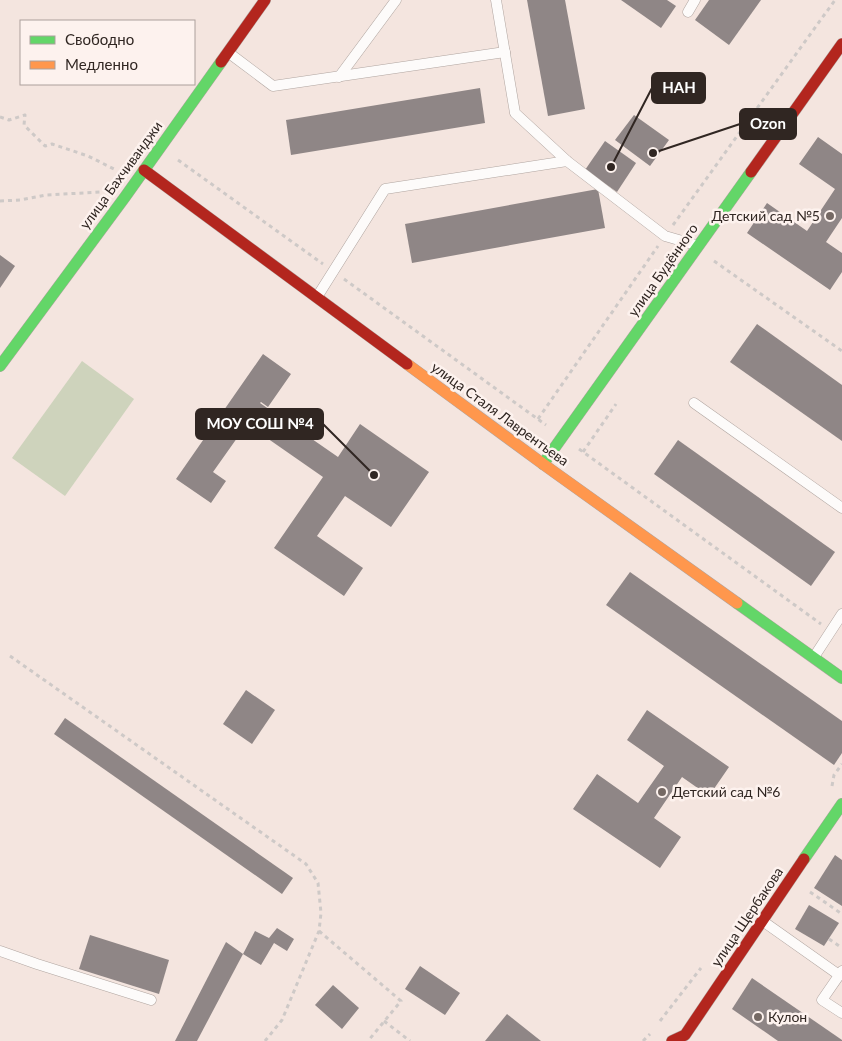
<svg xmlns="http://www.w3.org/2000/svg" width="842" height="1041" viewBox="0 0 842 1041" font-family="Lato,sans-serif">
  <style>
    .green { fill: #ced3bc }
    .building { fill: #8f8686 }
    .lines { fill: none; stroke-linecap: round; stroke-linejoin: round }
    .lane-casing { stroke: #b0a5a0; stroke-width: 11 }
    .fast-casing { stroke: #b0a5a0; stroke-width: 12 }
    .slow-casing { stroke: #b0a5a0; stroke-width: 12 }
    .jam-casing { stroke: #b0a5a0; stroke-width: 12 }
    .path { stroke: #cec9c7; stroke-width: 3; stroke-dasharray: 4 4; stroke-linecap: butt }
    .lane { stroke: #fdfbfa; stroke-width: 10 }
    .fast { stroke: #63d668; stroke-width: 11 }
    .slow { stroke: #ff974d; stroke-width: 11 }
    .jam { stroke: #b3261e; stroke-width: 11 }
    .poi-dot { fill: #756964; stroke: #fdf2ee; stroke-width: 2 }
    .labels { text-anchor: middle; stroke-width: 5; stroke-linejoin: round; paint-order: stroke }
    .street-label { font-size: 14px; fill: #302622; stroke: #fdf2ee }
    .poi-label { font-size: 14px; fill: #302622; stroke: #fdf2ee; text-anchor: start }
    .leader { fill: none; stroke: #302622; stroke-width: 2 }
    .callout-dot { fill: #302622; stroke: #fdf2ee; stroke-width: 2 }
    .callout { fill: #302622; stroke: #302622; stroke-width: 2 }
    .callout-label { font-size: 15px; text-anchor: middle; font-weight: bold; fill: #fff }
  </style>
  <rect width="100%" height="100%" fill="#f4e5df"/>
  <path class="green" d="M82 361 134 399 65 496 12 458Z"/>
  <g class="building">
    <path d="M527 0H565L585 109 548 116Z"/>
    <path d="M621 0H667L676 6 661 28Z"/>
    <path d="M709 0H761L729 45 695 20Z"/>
    <path d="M480 88 485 123 291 155 286 120Z"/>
    <path d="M634 115 669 140 650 166 615 140Z"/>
    <path d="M818 137 842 154V218L826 242 842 253V272L830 290 747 233 767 203 807 231 835 189 799 164Z"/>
    <path d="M605 141 636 163 617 192 585 170Z"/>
    <path d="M598 189 605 228 412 263 405 224Z"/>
    <path d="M0 255 15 266 0 288Z"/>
    <path d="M757 324 842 385V441L730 362Z"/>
    <path d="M263 354 291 374 268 407 261 402 260 403 338 457 360 424 429 472 391 527 345 496 317 536 363 568 344 596 274 548 323 477 247 424 213 472 226 481 211 503 176 479Z"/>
    <path d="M678 440 835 552 811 586 654 474Z"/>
    <path d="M630 572 842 721V753L834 765 606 605Z"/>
    <path d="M246 690 275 710 252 744 223 724Z"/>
    <path d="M647 710 729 767 709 796 682 777 654 818 681 837 660 868 573 809 597 774 638 803 664 766 627 740Z"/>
    <path d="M65 718 293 878 282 894 54 734Z"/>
    <path d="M835 855 842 860V906L814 888Z"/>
    <path d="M809 905 839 923 824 946 795 929Z"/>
    <path d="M277 928 294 939 287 951 274 943 261 965 243 954 255 931 269 938Z"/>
    <path d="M90 935 169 960 159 994 79 969Z"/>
    <path d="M226 942 243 954 197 1041H175Z"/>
    <path d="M420 966 460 993 445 1015 405 989Z"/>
    <path d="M752 978 842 1040V1041H778L732 1009Z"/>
    <path d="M333 985 359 1008 342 1029 315 1005Z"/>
    <path d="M507 1014 541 1041H485Z"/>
  </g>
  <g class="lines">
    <g class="lane-casing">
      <g id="lane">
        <path d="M496 0 515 113 567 161 665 236 696 245"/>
        <path d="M688 12 695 0"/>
        <path d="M229 53 273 86 505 52"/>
        <path d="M339 77 396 0"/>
        <path d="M317 297 385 189 567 161"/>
        <path d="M694 403 842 508"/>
        <path d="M814 657 842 614"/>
        <path d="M764 922 839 975"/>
        <path d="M0 951 37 964 151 1000"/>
        <path d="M842 971 822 1000 842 1013"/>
      </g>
    </g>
    <g class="fast-casing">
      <g id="fast">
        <path d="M0 366 125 197 221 62"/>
        <path d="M543 464 751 172"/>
        <path d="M737 603 842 678"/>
        <path d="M804 859 842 804"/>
      </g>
    </g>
    <g class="slow-casing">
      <path id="slow" d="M407 364 543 464 737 603"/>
    </g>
    <g class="jam-casing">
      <g id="jam">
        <path d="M221 62 265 0"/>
        <path d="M144 170 407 364"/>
        <path d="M751 172 842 44"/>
        <path d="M672 1041 685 1035 804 859"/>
      </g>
    </g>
    <g class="path">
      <path d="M0 117 9 120 25 115 24 125 45 146 52 144 88 156 116 170"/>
      <path d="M178 160 323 264"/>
      <path d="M0 201 20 200 46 195 101 192"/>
      <path d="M673 225 835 0"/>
      <path d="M714 261 842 351"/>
      <path d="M344 279 546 425"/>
      <path d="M538 419 658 246"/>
      <path d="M579 449 821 624"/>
      <path d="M583 452 616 404"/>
      <path d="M10 656 306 864 318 883 321 913 319 931 282 1020 265 1041"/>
      <path d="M832 786 834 775 842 764"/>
      <path d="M810 892 842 914"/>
      <path d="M319 931 401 1001 368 1041"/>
      <path d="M829 939 842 948"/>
      <path d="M384 1021 410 1041"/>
      <path d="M660 1021 701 968"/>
      <path d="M643 1041 650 1034"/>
    </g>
    <use href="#lane" class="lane"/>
    <use href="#fast" class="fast"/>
    <use href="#slow" class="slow"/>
    <use href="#jam" class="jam"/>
  </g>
  <g class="poi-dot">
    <circle cx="830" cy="216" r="5"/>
    <circle cx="662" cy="792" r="5"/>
    <circle cx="758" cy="1017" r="5"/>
  </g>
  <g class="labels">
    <g class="street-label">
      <text transform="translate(121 175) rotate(-54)" y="5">улица Бахчиванджи</text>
      <text transform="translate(663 270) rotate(-55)" y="5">улица Будённого</text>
      <text transform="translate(500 414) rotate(36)" y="5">улица Сталя Лаврентьева</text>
      <text transform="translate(747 917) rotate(-56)" y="5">улица Щербакова</text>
    </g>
    <g class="poi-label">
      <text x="820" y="221" text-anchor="end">Детский сад №5</text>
      <text x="672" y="797">Детский сад №6</text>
      <text x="768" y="1022">Кулон</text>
    </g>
  </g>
  <path class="leader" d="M611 167L652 88M653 153L740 124M374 475L323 424"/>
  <g class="callout-dot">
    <circle cx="611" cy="167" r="5"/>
    <circle cx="653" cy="153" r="5"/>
    <circle cx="374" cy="475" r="5"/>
  </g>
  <g class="callout">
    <rect x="652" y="73" width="53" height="30" rx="5"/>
    <rect x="740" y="109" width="56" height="30" rx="5"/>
    <rect x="196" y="409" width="127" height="30" rx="5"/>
  </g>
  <g class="callout-label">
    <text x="679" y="93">НАН</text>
    <text x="768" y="129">Ozon</text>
    <text x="260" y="429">МОУ СОШ №4</text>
  </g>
  <rect x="20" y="20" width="175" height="65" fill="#fdf2ee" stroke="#aba09c"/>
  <rect x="30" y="36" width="25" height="8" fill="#63d668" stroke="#aba09c"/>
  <text x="65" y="45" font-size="15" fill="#302622">Свободно</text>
  <rect x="30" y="61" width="25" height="8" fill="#ff974d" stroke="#aba09c"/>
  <text x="65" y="70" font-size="15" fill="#302622">Медленно</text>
</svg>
